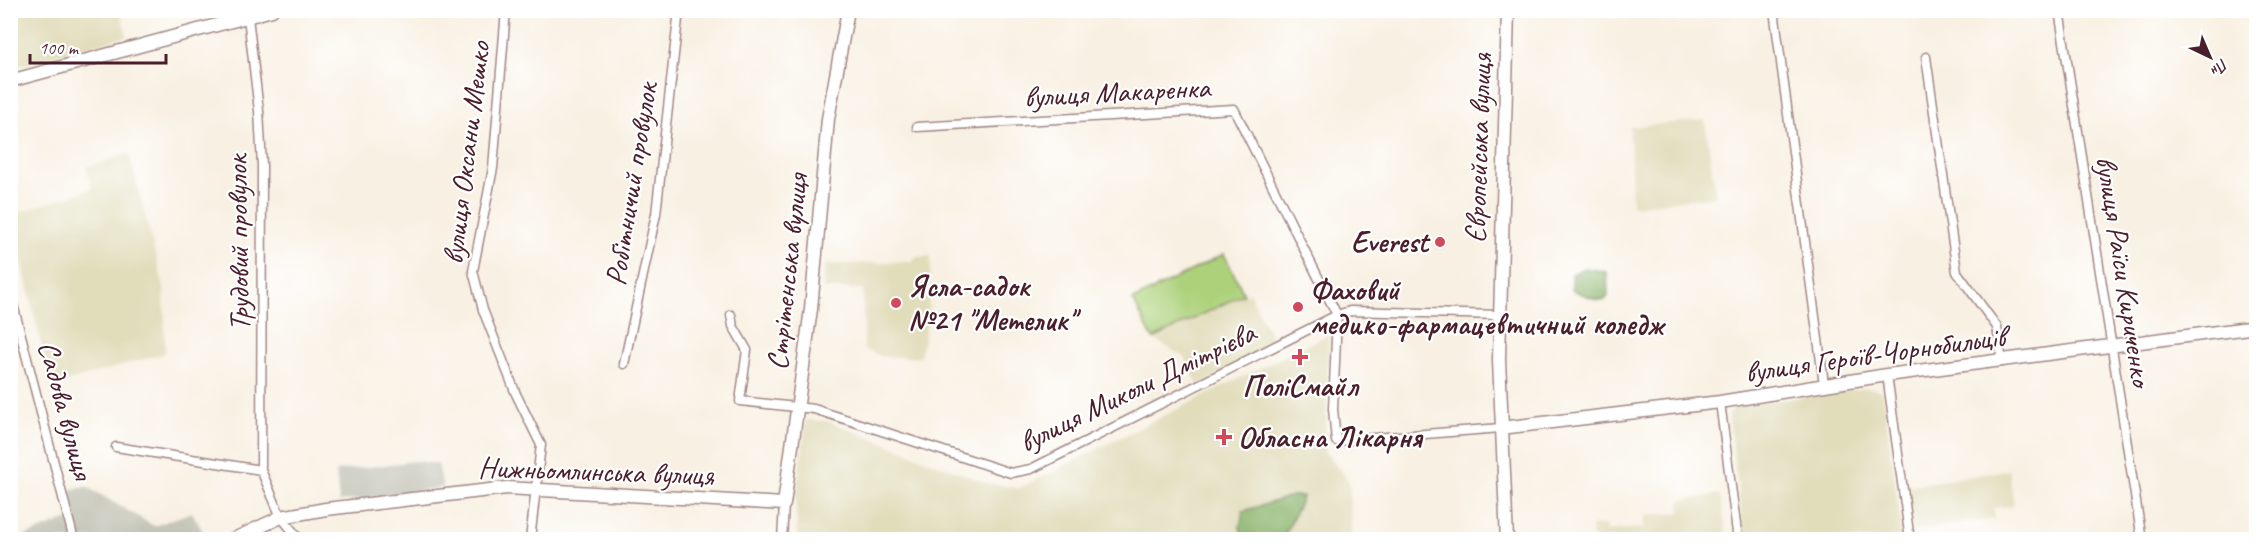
<svg xmlns="http://www.w3.org/2000/svg" width="2267" height="550" viewBox="0 0 2267 550" font-family="Caveat,sans-serif">
  <style>
    .built { fill: #e1dcba }
    .industrial { fill: #c5c5b8 }
    .green { fill: #acd17a; stroke: #7b7852; stroke-width: 1.5 }
    .forest { fill: #89b36a; stroke: #6a694a; stroke-width: 1.5 }
    .lines { fill: none; stroke-linecap: round; stroke-linejoin: round }
    .street-casing { stroke: #a18886; stroke-width: 11 }
    .secondary-casing { stroke: #a18886; stroke-width: 15 }
    .primary-casing { stroke: #a18886; stroke-width: 15 }
    .street { stroke: #fff; stroke-width: 8 }
    .secondary { stroke: #fff; stroke-width: 12 }
    .primary { stroke: #fff; stroke-width: 12 }
    .poi-dot { fill: #d1495b; stroke: #fff; stroke-width: 2 }
    .labels { text-anchor: middle; stroke-width: 4.5; stroke-linejoin: round; paint-order: stroke }
    .street-label { font-size: 30px; fill: #4a1f2b; stroke: #fff }
    .poi-label { font-size: 30px; font-weight: bold; fill: #4a1f2b; stroke: #fff; text-anchor: start }
  </style>
  <rect width="100%" height="100%" fill="#fff"/>
  <filter id="ink" filterUnits="userSpaceOnUse"><feTurbulence type="fractalNoise" baseFrequency=".0167" numOctaves="2"/><feDisplacementMap in="SourceGraphic" scale="12" xChannelSelector="R" yChannelSelector="G"/><feConvolveMatrix kernelMatrix="1 2 1 2 8 2 1 2 1" color-interpolation-filters="sRGB"/></filter>
  <filter id="wash" filterUnits="userSpaceOnUse"><feTurbulence type="fractalNoise" baseFrequency=".008" numOctaves="4" result="noise"/><feDisplacementMap in="SourceGraphic" scale="24" xChannelSelector="R" yChannelSelector="G"/><feGaussianBlur stdDeviation="1.35" result="paint"/><feColorMatrix in="noise" values="0 0 0 0 0 0 0 0 0 0 0 0 0 0 0 0 0 1.4 0 .05"/><feComposite in="paint" operator="in"/></filter>
  <g filter="url(#wash)">
    <rect width="100%" height="100%" fill="#f8f0e2"/>
    <g class="built">
      <path d="M11 10 120 11 127 36 11 68Z"/>
      <path d="M1705 120 1716 196 1632 206 1630 127Z"/>
      <path d="M129 154 164 288 165 353 51 386 11 215 92 189 86 167Z"/>
      <path d="M931 256 928 317 920 357H882L864 349 863 289H823L825 265 912 261 915 257Z"/>
      <path d="M1249 293 1276 346 1198 385 1185 357 1153 339Z"/>
      <path d="M1329 334 1325 452 1349 481 1352 539 797 540 796 495 806 420 827 421 986 483 1019 488Z"/>
      <path d="M1867 388 1879 390 1883 394 1903 539H1744L1729 419 1730 412 1737 406Z"/>
      <path d="M2009 470 2014 506 1994 508 1995 519 1913 531 1907 486Z"/>
      <path d="M1720 494 1727 539H1592L1591 526 1606 525 1607 531 1645 527 1644 516 1681 512 1680 503 1683 500Z"/>
    </g>
    <g class="industrial">
      <path d="M416 461 438 464 443 487 339 502 336 471Z"/>
      <path d="M87 487 154 526 192 512 207 539 26 540 25 536 74 517 71 489Z"/>
    </g>
    <path class="green" d="M1224 254 1244 294 1153 339 1133 300Z"/>
    <g class="forest">
      <path d="M1585 268 1607 272 1608 296 1605 300H1597L1572 290V274Z"/>
      <path d="M1292 496H1303L1283 539H1244L1240 528 1243 511Z"/>
    </g>
  </g>
  <g filter="url(#ink)">
    <g class="lines">
      <g class="street-casing">
        <g id="street">
          <path d="M506 10 493 168 473 271 483 310 516 394 541 445 530 540"/>
          <path d="M1774 10 1824 384"/>
          <path d="M2059 10 2142 540"/>
          <path d="M248 17 259 111 262 166 261 470 281 517 300 540"/>
          <path d="M1926 57 1957 272 1997 327 2002 362"/>
          <path d="M917 127 1234 109 1337 315 1333 409 1336 441 1501 428"/>
          <path d="M10 293 74 540"/>
          <path d="M731 315 733 326 747 350 740 401 814 409 1011 473 1031 469 1337 315 1350 311 1500 315"/>
          <path d="M624 364 656 214 679 10"/>
          <path d="M1887 375 1910 540"/>
          <path d="M1720 402 1738 540"/>
          <path d="M116 447 261 470"/>
          <path d="M782 540 784 504"/>
        </g>
      </g>
      <g class="secondary-casing">
        <g id="secondary">
          <path d="M2255 10 2256 12"/>
          <path d="M10 81 272 10"/>
          <path d="M1501 428 1720 402 1887 375 2256 327"/>
          <path d="M232 540 281 517 326 509 507 488 784 504 811 309 828 119 848 10"/>
        </g>
      </g>
      <g class="primary-casing">
        <path id="primary" d="M1507 540 1499 360 1508 10"/>
      </g>
      <use href="#street" class="street"/>
      <use href="#secondary" class="secondary"/>
      <use href="#primary" class="primary"/>
    </g>
  </g>
  <g class="poi-dot">
    <circle cx="1440" cy="242" r="6"/>
    <circle cx="896" cy="303" r="6"/>
    <circle cx="1298" cy="307" r="6"/>
    <path d="M1297 348h6v6h6v6h-6v6h-6v-6h-6v-6h6z"/>
    <path d="M1221 428h6v6h6v6h-6v6h-6v-6h-6v-6h6z"/>
  </g>
  <g class="labels">
    <g class="street-label">
      <text transform="translate(1117 92) rotate(-3)" y="10">вулиця Макаренка</text>
      <text transform="translate(1478 148) rotate(-88)" y="10">Європейська вулиця</text>
      <text transform="translate(466 153) rotate(-83)" y="10">вулиця Оксани Мешко</text>
      <text transform="translate(631 184) rotate(-81)" y="10">Робітничий провулок</text>
      <text transform="translate(238 243) rotate(-91)" y="10">Трудовий провулок</text>
      <text transform="translate(2124 271) rotate(81)" y="10">вулиця Раїси Кириченко</text>
      <text transform="translate(787 272) rotate(-84)" y="10">Стрітенська вулиця</text>
      <text transform="translate(1875 354) rotate(-8)" y="10">вулиця Героїв-Чорнобильців</text>
      <text transform="translate(1137 387) rotate(-26)" y="10">вулиця Миколи Дмітрієва</text>
      <text transform="translate(66 410) rotate(75)" y="10">Садова вулиця</text>
      <text transform="translate(596 471) rotate(2)" y="10">Нижньомлинська вулиця</text>
    </g>
    <g class="poi-label">
      <text x="1428" y="252" text-anchor="end">Everest</text>
      <text x="908" y="296">Ясла-садок<tspan x="908" dy="34">№21 "Метелик"</tspan></text>
      <text x="1310" y="300">Фаховий<tspan x="1310" dy="34">медико-фармацевтичний коледж</tspan></text>
      <text x="1300" y="396" text-anchor="middle">ПоліСмайл</text>
      <text x="1238" y="447">Обласна Лікарня</text>
    </g>
  </g>
  <rect width="2267" height="550" fill="none" stroke="#fff" stroke-width="36"/>
  <g transform="translate(2210 57) rotate(136)" stroke="#ffffff" stroke-width="4.5" paint-order="stroke">
  <path d="M0-4.5L10 22L0 15L-10 22Z" fill="#4a1f2b"/>
  <text y="-9" font-size="16" font-weight="bold" text-anchor="middle" fill="#4a1f2b">Пн</text>
  </g>
  <path d="M30 54v9h136v-9" fill="none" stroke="#4a1f2b" stroke-width="3"/>
  <text x="39" y="54" font-size="18" fill="#4a1f2b" stroke="#ffffff" stroke-width="4.5" paint-order="stroke">100 m</text>
</svg>
